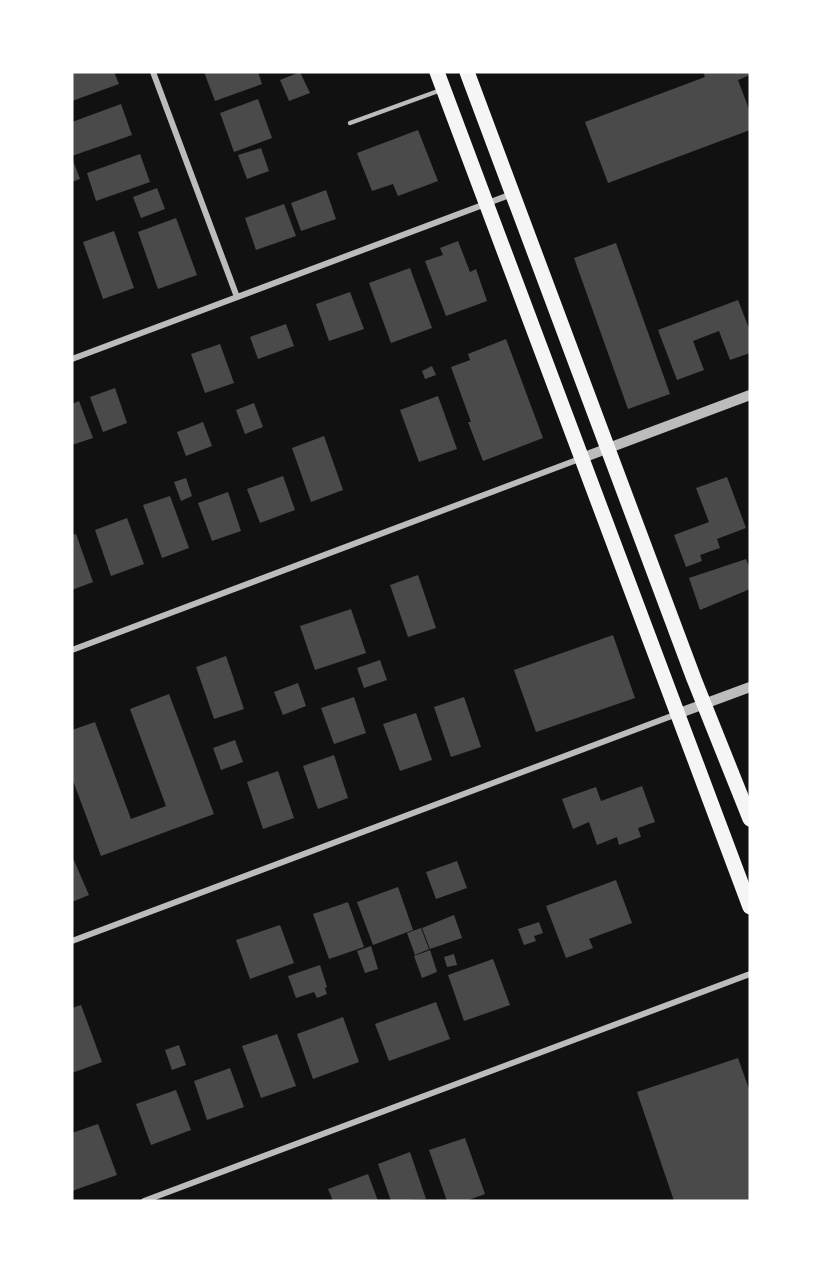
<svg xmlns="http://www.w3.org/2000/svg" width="822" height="1273" viewBox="0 0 822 1273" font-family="Karla,sans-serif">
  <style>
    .building { fill: #4a4a4a }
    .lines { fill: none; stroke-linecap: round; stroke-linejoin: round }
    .service { stroke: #bcbcbc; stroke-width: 4.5 }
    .minor { stroke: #bcbcbc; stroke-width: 6 }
    .tertiary { stroke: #bcbcbc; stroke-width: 10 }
    .primary { stroke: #f5f5f5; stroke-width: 15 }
  </style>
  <rect width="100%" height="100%" fill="#111"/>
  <g class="building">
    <path d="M72 72H114L119 84 72 101Z"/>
    <path d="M204 72H258L262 84 215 101Z"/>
    <path d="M300 72 310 93 289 101 280 80Z"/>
    <path d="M703 72H750V75L738 80 750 112V130L608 183 585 122 705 77Z"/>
    <path d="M258 99 272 138 234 152 220 113Z"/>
    <path d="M121 104 132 135 72 156V122Z"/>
    <path d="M418 130 438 181 398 196 393 184 372 191 357 153Z"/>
    <path d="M261 148 269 171 247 179 238 155Z"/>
    <path d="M140 154 150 182 96 201 87 173Z"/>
    <path d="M72 158 80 179 72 182Z"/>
    <path d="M157 188 165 209 141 218 133 197Z"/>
    <path d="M326 190 336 219 301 231 291 203Z"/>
    <path d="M284 204 296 236 256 250 245 218Z"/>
    <path d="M176 218 197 275 158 289 138 232Z"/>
    <path d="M114 231 134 288 103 299 83 242Z"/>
    <path d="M458 241 470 272 476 269 487 301 446 316 425 261 443 255 440 248Z"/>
    <path d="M616 243 670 394 628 409 574 258Z"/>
    <path d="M410 268 432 328 391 343 369 283Z"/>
    <path d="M350 292 364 329 329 341 316 304Z"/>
    <path d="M738 300 750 331V353L730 360 719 331 693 341 704 370 677 380 658 330Z"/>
    <path d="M286 324 294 346 258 359 250 337Z"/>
    <path d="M506 339 543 438 483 461 468 422H471L451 367 470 360 468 354Z"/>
    <path d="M220 344 234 383 205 393 191 354Z"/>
    <path d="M432 366 436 375 425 379 422 371Z"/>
    <path d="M115 388 127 423 103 432 90 397Z"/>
    <path d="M438 396 457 449 419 462 400 410Z"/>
    <path d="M79 401 93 438 72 445V404Z"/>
    <path d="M254 403 263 427 245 434 236 410Z"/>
    <path d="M203 422 212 446 186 456 177 432Z"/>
    <path d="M324 436 343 490 311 502 292 448Z"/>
    <path d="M283 476 295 510 260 523 247 489Z"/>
    <path d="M727 477 746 528 717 539 720 548 700 555 702 561 686 567 674 535 709 522 696 488Z"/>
    <path d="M186 478 192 496 181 501 174 482Z"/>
    <path d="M228 492 241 531 212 541 198 503Z"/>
    <path d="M170 496 189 548 162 558 143 505Z"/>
    <path d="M127 518 144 564 111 576 95 530Z"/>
    <path d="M76 534 93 582 72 590V535Z"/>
    <path d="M746 559 750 569V589L700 610 689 578Z"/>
    <path d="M418 575 436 628 408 637 390 585Z"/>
    <path d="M351 609 366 653 315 670 300 626Z"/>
    <path d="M613 635 635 698 536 732 514 670Z"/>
    <path d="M226 656 244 709 214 719 196 667Z"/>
    <path d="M380 660 387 680 364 688 357 668Z"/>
    <path d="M298 683 306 706 283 715 274 692Z"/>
    <path d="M169 694 214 814 101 856 72 778V730L95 722 131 819 166 806 130 709Z"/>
    <path d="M354 697 366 733 334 744 321 708Z"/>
    <path d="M464 697 481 747 451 757 434 707Z"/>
    <path d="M416 713 432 760 400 771 383 724Z"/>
    <path d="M235 740 243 762 221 770 213 748Z"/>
    <path d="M334 755 348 798 318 809 303 766Z"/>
    <path d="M278 771 294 818 263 829 247 782Z"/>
    <path d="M642 786 655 822 638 828 641 837 619 845 617 837 597 845 589 822 573 829 562 799 596 787 601 801Z"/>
    <path d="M72 856 89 895 72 902Z"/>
    <path d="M457 861 467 888 436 899 426 872Z"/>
    <path d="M616 880 632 923 589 939 593 948 566 958 546 906Z"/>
    <path d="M398 887 413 930 373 945 357 902Z"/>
    <path d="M348 902 364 947 329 959 313 914Z"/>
    <path d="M454 915 462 938 430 949 422 928Z"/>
    <path d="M539 922 543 933 534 936 536 941 524 945 518 929Z"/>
    <path d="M280 925 294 963 250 979 236 940Z"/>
    <path d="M421 928 429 949 415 955 407 933Z"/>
    <path d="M371 946 378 969 365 973 357 951Z"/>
    <path d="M430 950 437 972 422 978 414 956Z"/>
    <path d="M454 954 457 965 447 967 444 957Z"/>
    <path d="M493 959 510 1005 464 1021 448 975Z"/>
    <path d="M320 965 327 987 325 988 327 994 317 998 314 992 296 998 288 976Z"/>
    <path d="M436 1002 450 1039 389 1061 375 1024Z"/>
    <path d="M81 1005 102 1062 72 1073V1008Z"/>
    <path d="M343 1017 359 1062 313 1079 297 1034Z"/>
    <path d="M277 1034 296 1086 261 1098 242 1046Z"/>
    <path d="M179 1045 186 1065 172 1070 165 1050Z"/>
    <path d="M738 1058 750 1092V1201H674L637 1092Z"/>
    <path d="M230 1068 244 1107 207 1120 194 1081Z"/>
    <path d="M176 1090 191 1130 151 1145 136 1104Z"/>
    <path d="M98 1124 117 1175 72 1191V1133Z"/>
    <path d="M465 1138 485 1194 466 1201H447L429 1150Z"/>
    <path d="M410 1152 426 1199 391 1201 378 1164Z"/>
    <path d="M368 1174 378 1201H333L328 1189Z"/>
  </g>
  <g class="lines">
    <path class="service" d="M350 123 441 90"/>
    <g class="minor">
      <path d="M153 72 237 297"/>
      <path d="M72 359 512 194"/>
      <path d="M72 650 582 458"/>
      <path d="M72 941 677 714"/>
      <path d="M144 1201 750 974"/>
    </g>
    <g class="tertiary">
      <path d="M582 458 750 395"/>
      <path d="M677 714 750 687"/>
    </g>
    <g class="primary">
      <path d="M437 72 750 907"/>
      <path d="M467 72 694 679 750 819"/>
    </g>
  </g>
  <rect width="822" height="1273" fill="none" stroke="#ffffff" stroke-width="147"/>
</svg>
